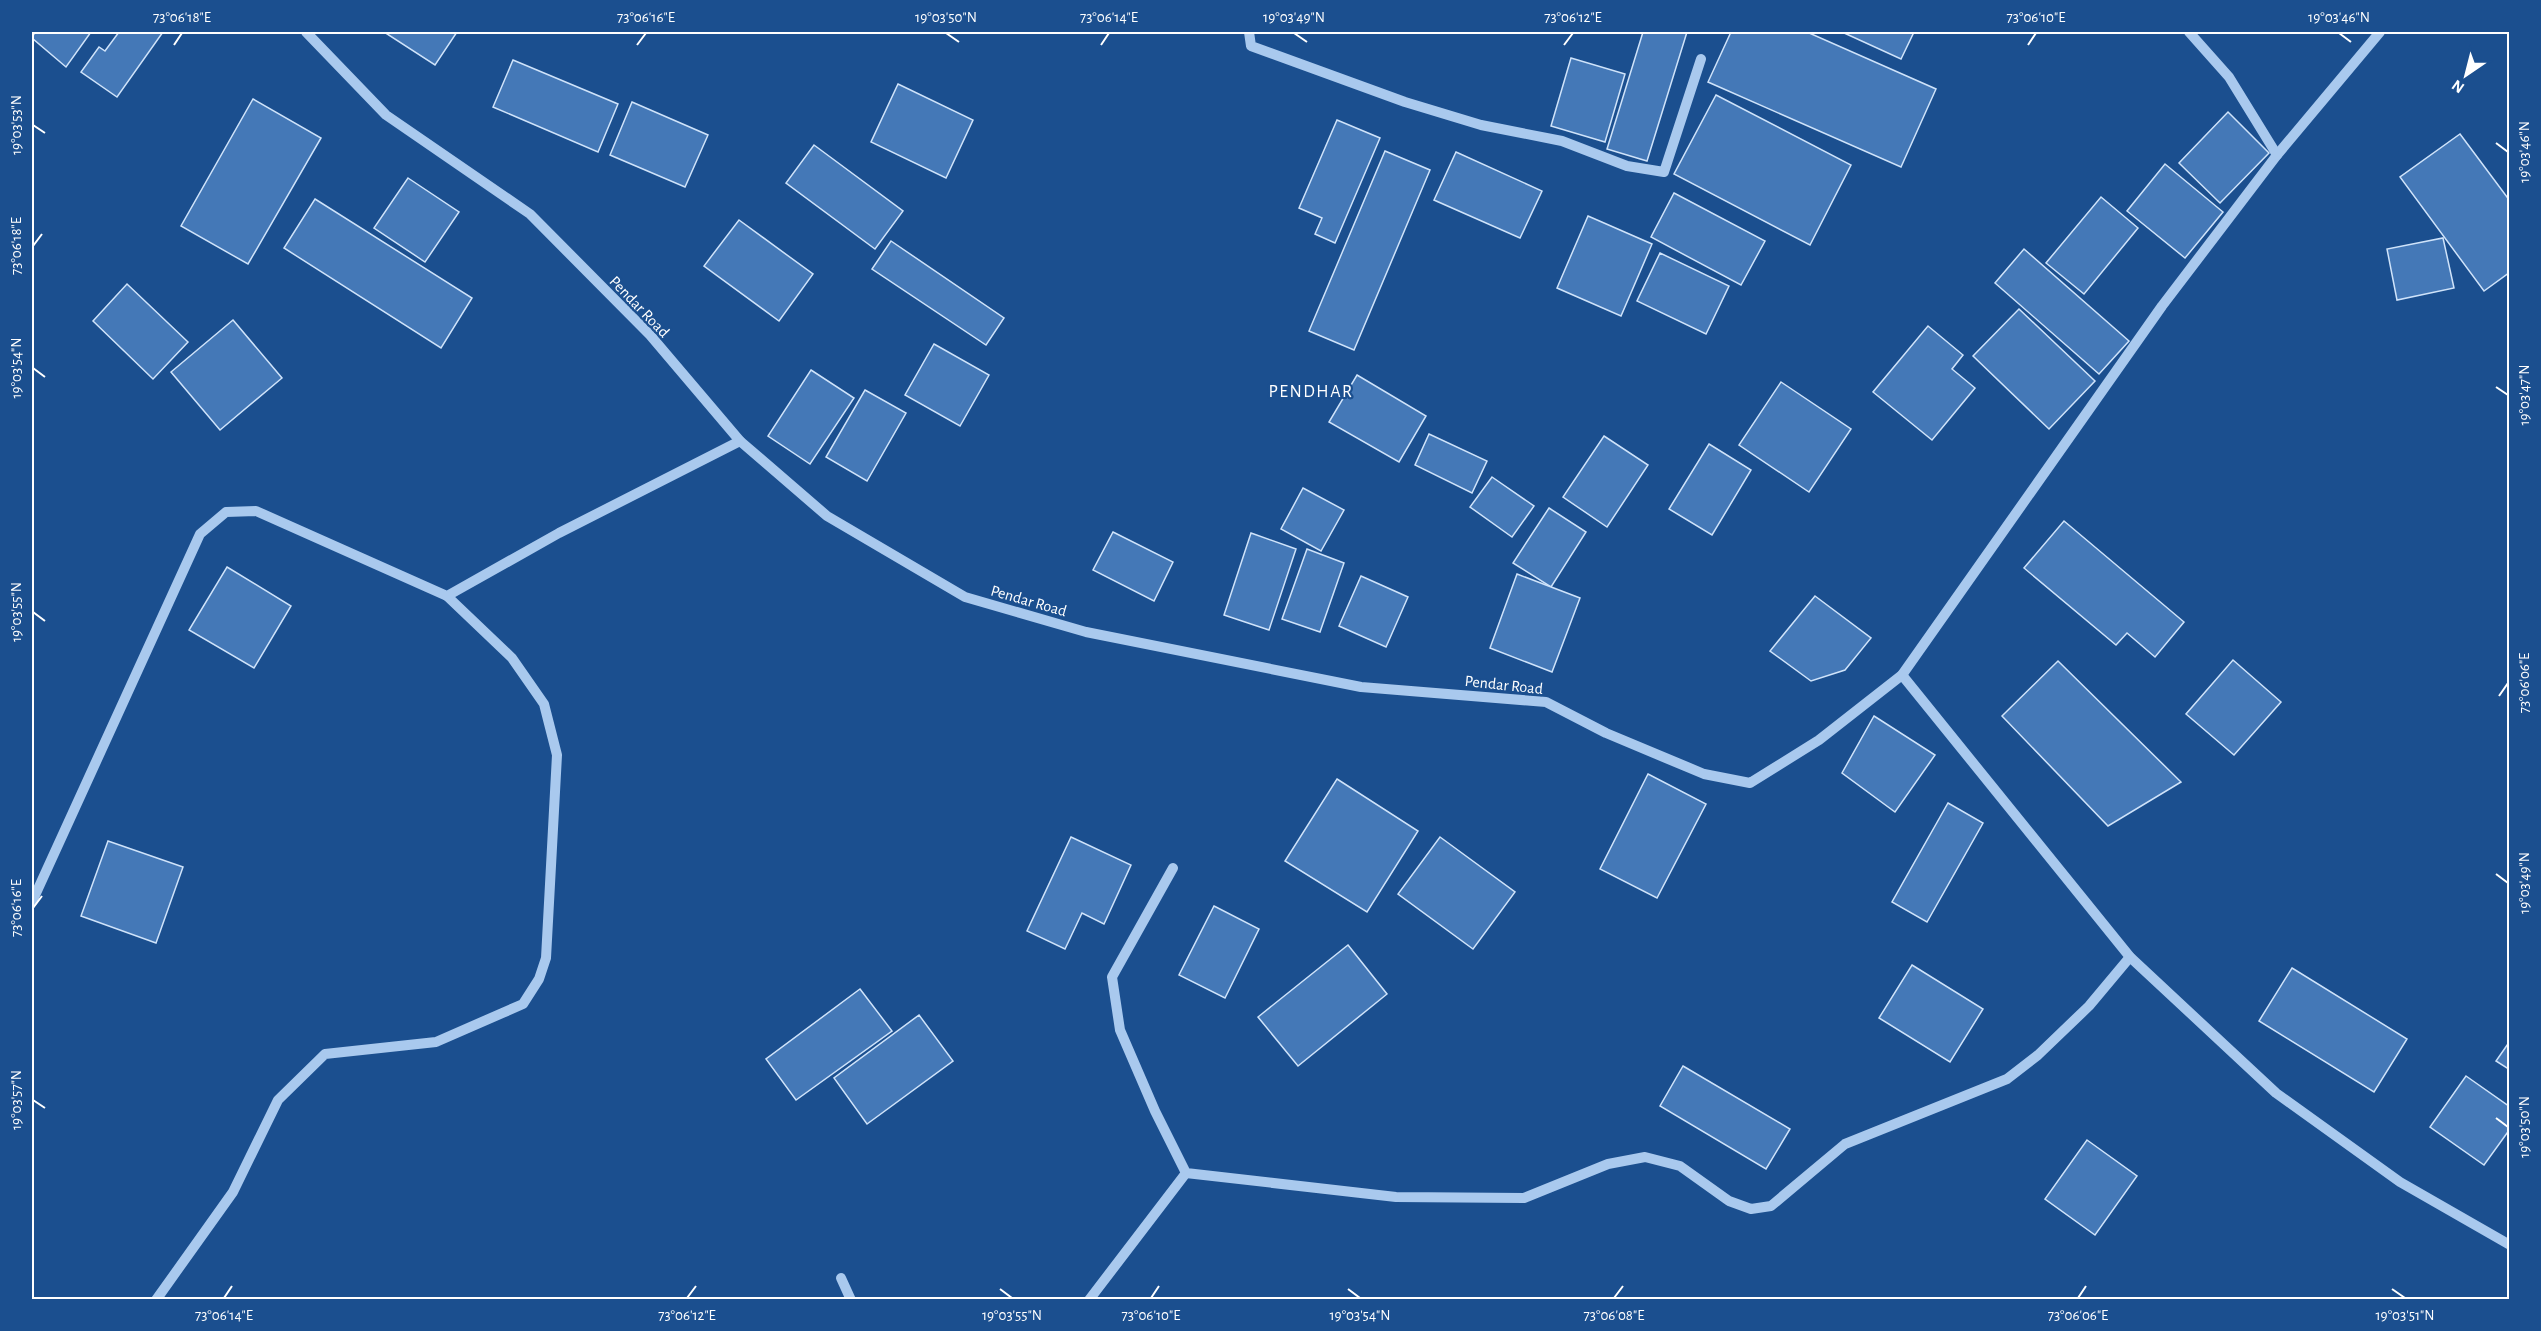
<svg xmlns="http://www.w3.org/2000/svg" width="2541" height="1331" viewBox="0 0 2541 1331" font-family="'Alegreya Sans',sans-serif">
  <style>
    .building { fill: #4478b7; stroke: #cfe3fa; stroke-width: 1.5 }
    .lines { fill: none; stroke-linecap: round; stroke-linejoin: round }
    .minor { stroke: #a9c9ee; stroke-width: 10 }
    .ticks { fill: none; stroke: #fff; stroke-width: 2 }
    .labels { text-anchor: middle; stroke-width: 4.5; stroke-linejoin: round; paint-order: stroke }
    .street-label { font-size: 16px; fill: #fff; stroke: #1b4f8f }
    .neighbourhood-label { font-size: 18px; letter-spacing: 1.5px; fill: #fff; stroke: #1b4f8f }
    .neatline { fill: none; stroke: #fff; stroke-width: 2 }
    .ticks-label { font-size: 15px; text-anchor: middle; fill: #fff }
  </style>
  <rect width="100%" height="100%" fill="#1b4f8f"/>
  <g class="building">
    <path d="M35 32H91L66 67 32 38Z"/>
    <path d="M119 32H163L117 97 81 72 99 47 105 51Z"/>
    <path d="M384 32H457L435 65Z"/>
    <path d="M1643 32H1687L1647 161 1607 149Z"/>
    <path d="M1731 32H1807L1936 89 1901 167 1708 82Z"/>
    <path d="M1842 32H1914L1901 59Z"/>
    <path d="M1571 58 1625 74 1605 142 1551 126Z"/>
    <path d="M513 60 618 104 598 152 493 107Z"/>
    <path d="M898 84 973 120 946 178 871 142Z"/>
    <path d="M1716 95 1851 165 1810 245 1674 174Z"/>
    <path d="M253 99 321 138 248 264 181 226Z"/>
    <path d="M632 102 708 135 685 187 610 155Z"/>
    <path d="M2228 112 2269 153 2220 203 2179 163Z"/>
    <path d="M1337 120 1380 138 1335 243 1315 234 1322 218 1299 208Z"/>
    <path d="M2460 134 2510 201V272L2484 291 2400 177Z"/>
    <path d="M814 145 903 211 875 249 786 183Z"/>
    <path d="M1385 151 1430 170 1354 350 1309 331Z"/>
    <path d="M1456 152 1542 191 1520 238 1434 200Z"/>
    <path d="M2165 164 2223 212 2185 258 2127 211Z"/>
    <path d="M408 178 459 212 425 262 374 228Z"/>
    <path d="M1674 193 1765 241 1741 285 1651 237Z"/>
    <path d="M2101 197 2138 228 2084 294 2046 263Z"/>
    <path d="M315 199 472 298 441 348 284 248Z"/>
    <path d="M1588 216 1652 244 1621 316 1557 288Z"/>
    <path d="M739 220 813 274 779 321 704 266Z"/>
    <path d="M2443 238 2454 288 2397 300 2387 249Z"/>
    <path d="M891 241 1004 318 986 345 872 269Z"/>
    <path d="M2024 249 2129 341 2099 374 1995 283Z"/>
    <path d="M1660 253 1729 286 1706 334 1637 301Z"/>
    <path d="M127 284 188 342 153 379 93 321Z"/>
    <path d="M2019 309 2095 381 2049 429 1973 356Z"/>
    <path d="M233 320 282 378 220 430 171 372Z"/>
    <path d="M1928 326 1963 355 1952 369 1975 388 1932 440 1873 392Z"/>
    <path d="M934 344 989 375 960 426 905 395Z"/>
    <path d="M811 370 854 398 810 464 768 436Z"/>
    <path d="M1357 375 1426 416 1399 462 1329 422Z"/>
    <path d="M1781 382 1851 429 1809 492 1739 445Z"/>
    <path d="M865 390 906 413 867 481 826 457Z"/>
    <path d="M1429 434 1487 461 1472 493 1415 465Z"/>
    <path d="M1604 436 1648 465 1607 527 1563 497Z"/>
    <path d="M1709 444 1751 470 1712 535 1669 509Z"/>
    <path d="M1492 477 1534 506 1512 537 1470 507Z"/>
    <path d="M1303 488 1344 510 1321 551 1281 529Z"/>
    <path d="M1549 508 1586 532 1551 587 1513 563Z"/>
    <path d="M2064 521 2184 622 2155 657 2127 633 2116 645 2024 568Z"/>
    <path d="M1113 532 1173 562 1154 601 1093 570Z"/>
    <path d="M1251 533 1296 549 1269 630 1224 615Z"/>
    <path d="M1307 549 1344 563 1320 632 1282 619Z"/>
    <path d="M227 567 291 606 254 668 189 630Z"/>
    <path d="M1517 574 1580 598 1552 672 1490 648Z"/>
    <path d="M1361 576 1408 597 1386 647 1339 626Z"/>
    <path d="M1815 596 1871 638 1845 670 1811 681 1770 651Z"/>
    <path d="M2233 660 2281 702 2234 755 2186 714Z"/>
    <path d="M2058 661 2181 782 2108 826 2002 716Z"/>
    <path d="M1874 716 1935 755 1895 812 1842 773Z"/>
    <path d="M1648 774 1706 804 1657 898 1600 869Z"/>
    <path d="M1337 779 1418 831 1367 912 1285 861Z"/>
    <path d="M1948 803 1983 823 1927 922 1892 902Z"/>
    <path d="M1071 837 1131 865 1104 924 1082 913 1065 949 1027 931Z"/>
    <path d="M1440 837 1515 892 1473 949 1398 894Z"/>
    <path d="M108 841 183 867 156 943 81 916Z"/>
    <path d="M1214 906 1259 929 1225 998 1179 975Z"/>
    <path d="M1348 945 1387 994 1298 1066 1258 1017Z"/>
    <path d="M1912 965 1983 1009 1950 1062 1879 1018Z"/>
    <path d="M2292 968 2407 1039 2374 1092 2259 1021Z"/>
    <path d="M860 989 892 1031 796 1100 766 1059Z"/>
    <path d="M919 1015 953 1061 867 1124 834 1078Z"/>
    <path d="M2510 1041V1070L2496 1061Z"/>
    <path d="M1683 1066 1790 1129 1766 1169 1660 1106Z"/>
    <path d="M2466 1076 2510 1107V1129L2484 1165 2430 1127Z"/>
    <path d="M2087 1140 2137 1176 2095 1235 2045 1199Z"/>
  </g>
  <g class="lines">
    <g class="minor">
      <path d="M306 32 386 115 530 214 650 335 740 441 827 516 965 597 1086 632 1361 687 1546 702 1606 733 1704 774 1750 783 1819 740 1902 675 2162 306 2277 155 2380 32"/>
      <path d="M1249 32 1251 46 1405 102 1481 125 1562 141 1627 166 1664 172 1701 59"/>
      <path d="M2189 32 2229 77 2277 155"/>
      <path d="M1902 675 2130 957 2276 1093 2400 1182 2510 1245"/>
      <path d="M1173 868 1112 977 1120 1030 1155 1111 1186 1173 1396 1197 1524 1198 1608 1164 1645 1157 1680 1166 1729 1201 1751 1209 1771 1206 1845 1144 2007 1079 2038 1055 2089 1006 2130 957"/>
      <path d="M32 902 200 534 226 512 256 511 447 596 559 533 740 441"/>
      <path d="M841 1278 851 1300"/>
      <path d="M156 1300 233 1192 278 1100 325 1054 436 1042 523 1004 539 979 546 958 557 755 544 704 512 658 447 596"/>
      <path d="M1089 1300 1186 1173"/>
    </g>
  </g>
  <path class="ticks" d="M946 33 959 42M1294 33 1307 42M2339 33 2351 42M174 45 182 33M637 45 646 33M1101 45 1109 33M1564 45 1573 33M2028 45 2036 33M33 125 45 133M2496 143 2508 152M33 246 42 234M33 368 45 377M2496 387 2508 395M33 612 45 621M2499 696 2508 683M2496 874 2508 883M33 908 42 896M33 1100 45 1108M2496 1118 2508 1127M1000 1289 1012 1298M1348 1289 1360 1298M2392 1289 2405 1298M224 1298 232 1286M687 1298 696 1286M1151 1298 1159 1286M1614 1298 1623 1286M2078 1298 2086 1286"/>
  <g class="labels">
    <g class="street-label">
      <text transform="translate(640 306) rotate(46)" y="6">Pendar Road</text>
      <text transform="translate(1029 600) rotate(16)" y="6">Pendar Road</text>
      <text transform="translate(1504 684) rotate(6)" y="6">Pendar Road</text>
    </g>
    <g class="neighbourhood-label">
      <text x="1311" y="397">PENDHAR</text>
    </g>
  </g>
  <rect width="2541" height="1331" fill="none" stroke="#1b4f8f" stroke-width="66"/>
  <g transform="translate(2466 75) rotate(215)" stroke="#1b4f8f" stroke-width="4.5" paint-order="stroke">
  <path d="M0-4.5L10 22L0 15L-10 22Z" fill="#ffffff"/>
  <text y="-9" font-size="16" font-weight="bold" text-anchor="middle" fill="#ffffff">N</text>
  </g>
  <rect x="33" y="33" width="2475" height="1265" class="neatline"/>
  <g class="ticks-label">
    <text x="182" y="22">73°06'18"E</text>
    <text x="646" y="22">73°06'16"E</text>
    <text x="946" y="22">19°03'50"N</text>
    <text x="1109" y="22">73°06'14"E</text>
    <text x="1294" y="22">19°03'49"N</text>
    <text x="1573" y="22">73°06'12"E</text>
    <text x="2036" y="22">73°06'10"E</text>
    <text x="2339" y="22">19°03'46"N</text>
    <text transform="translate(16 125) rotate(-90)" y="5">19°03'53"N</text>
    <text transform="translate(2524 152) rotate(-90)" y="5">19°03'46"N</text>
    <text transform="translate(16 246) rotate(-90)" y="5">73°06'18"E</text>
    <text transform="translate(16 368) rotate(-90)" y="5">19°03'54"N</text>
    <text transform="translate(2524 395) rotate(-90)" y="5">19°03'47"N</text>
    <text transform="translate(16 612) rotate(-90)" y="5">19°03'55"N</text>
    <text transform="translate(2524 683) rotate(-90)" y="5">73°06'06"E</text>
    <text transform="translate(2524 883) rotate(-90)" y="5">19°03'49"N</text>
    <text transform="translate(16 908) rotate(-90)" y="5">73°06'16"E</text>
    <text transform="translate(16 1100) rotate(-90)" y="5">19°03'57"N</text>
    <text transform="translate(2524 1127) rotate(-90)" y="5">19°03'50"N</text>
    <text x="224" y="1320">73°06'14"E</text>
    <text x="687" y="1320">73°06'12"E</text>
    <text x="1012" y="1320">19°03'55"N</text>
    <text x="1151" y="1320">73°06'10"E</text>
    <text x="1360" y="1320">19°03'54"N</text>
    <text x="1614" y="1320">73°06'08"E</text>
    <text x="2078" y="1320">73°06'06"E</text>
    <text x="2405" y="1320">19°03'51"N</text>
  </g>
</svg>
